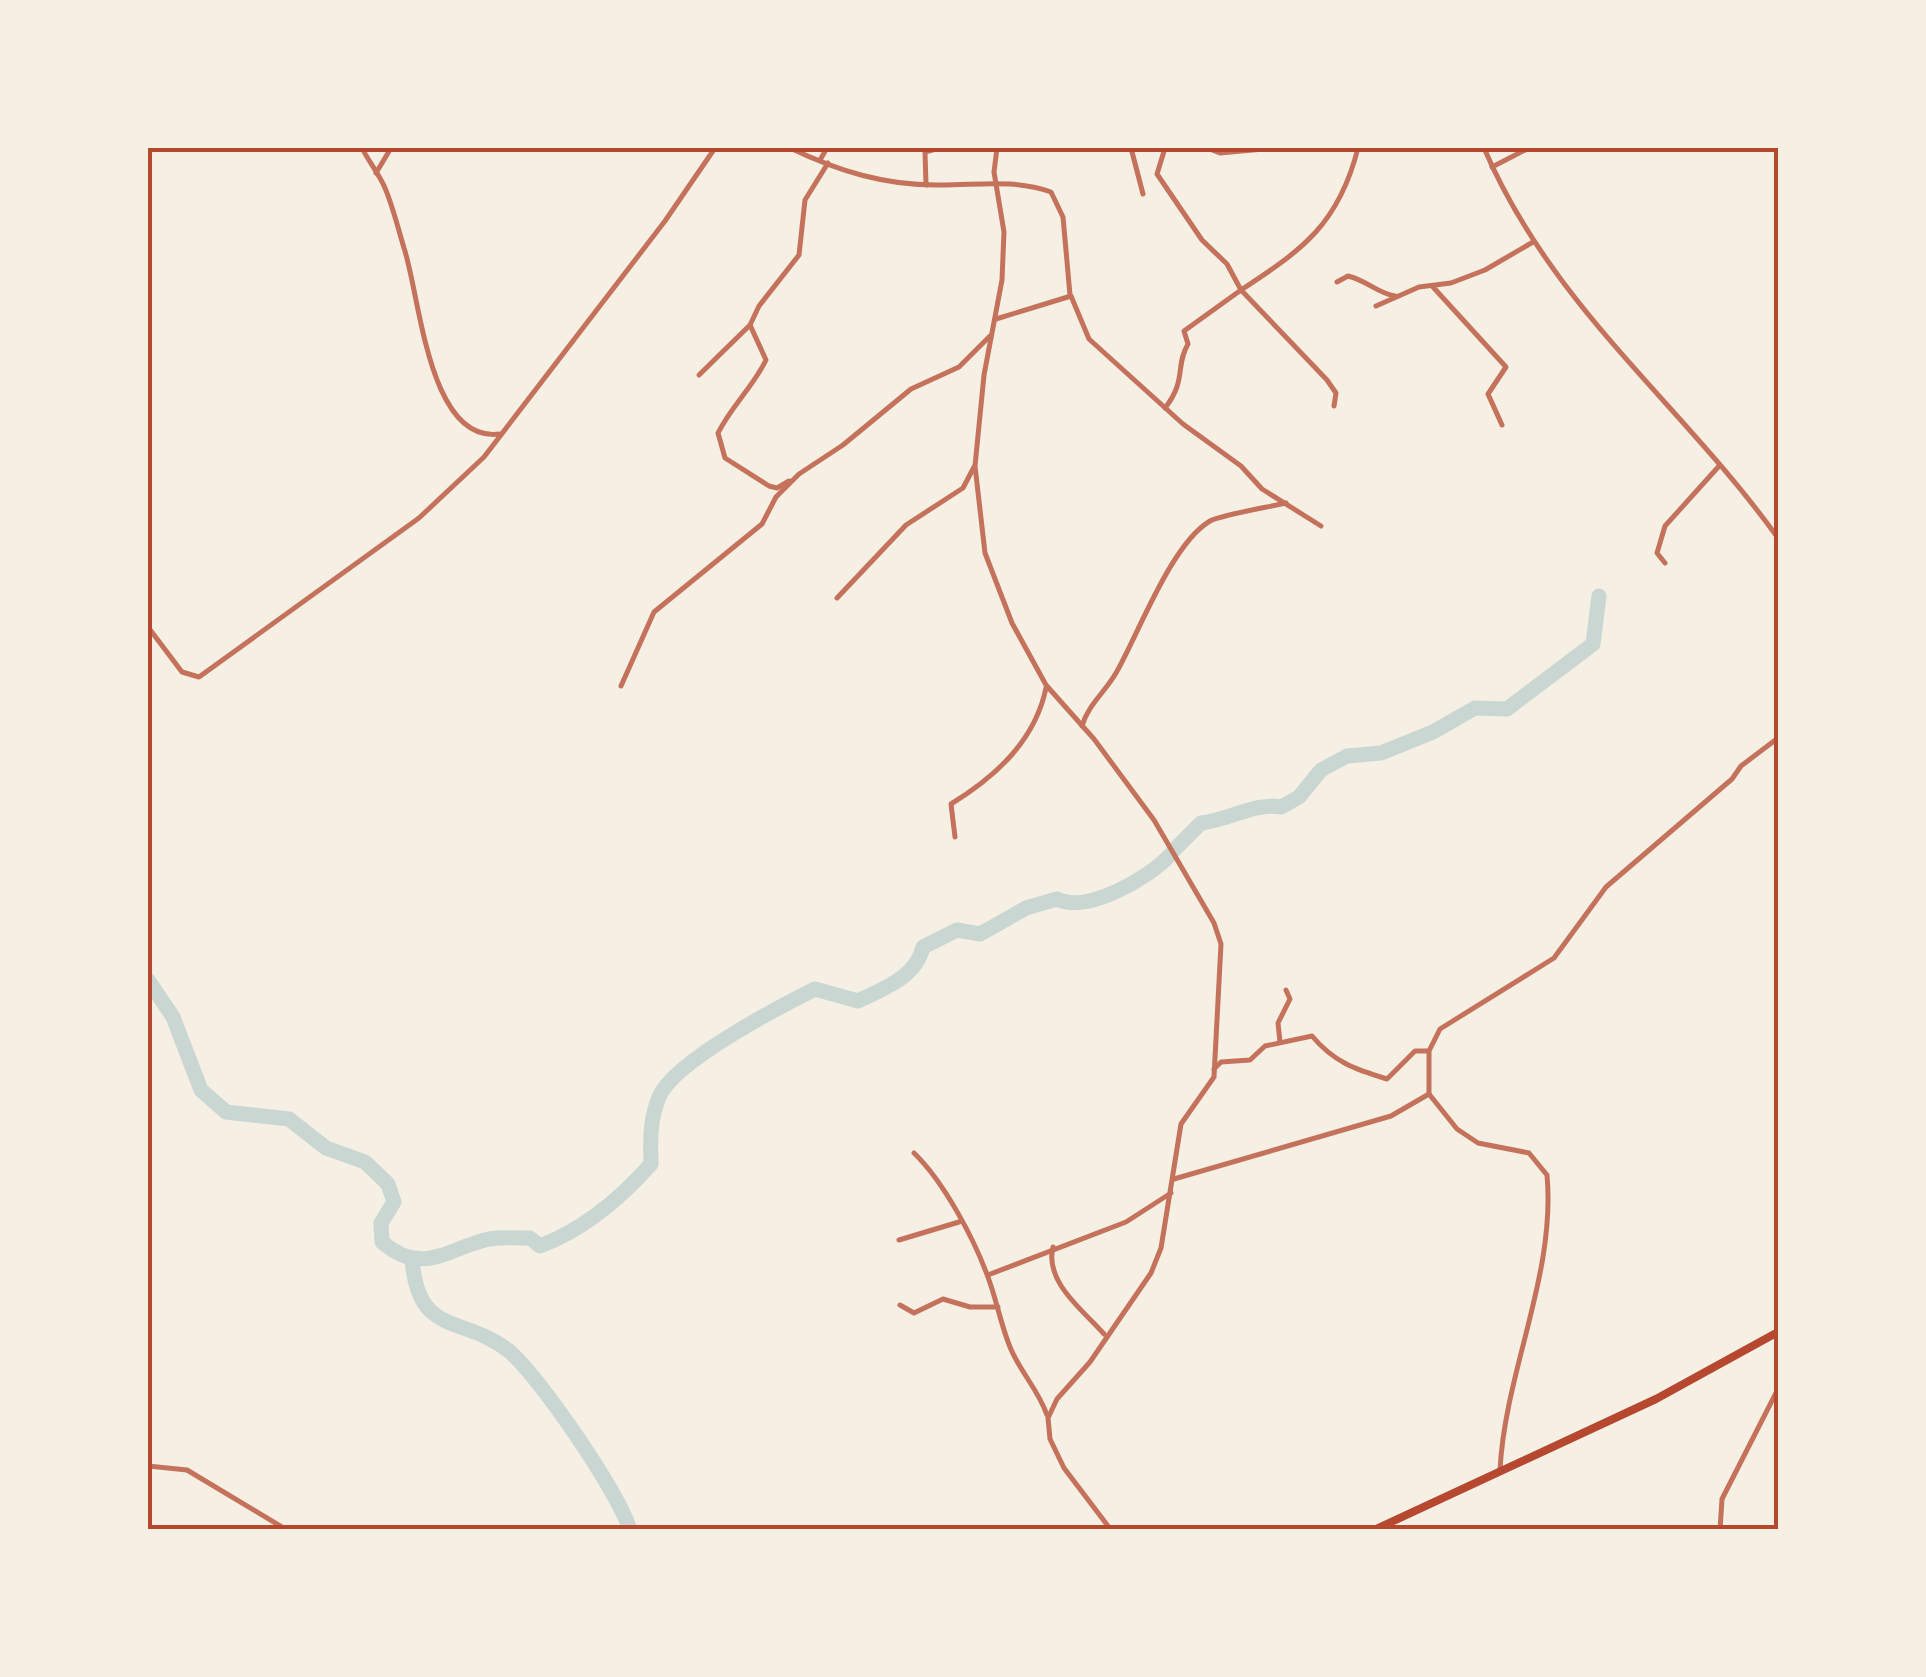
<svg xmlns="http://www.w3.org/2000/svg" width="1926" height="1677" viewBox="0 0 1926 1677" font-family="'Varela Round',sans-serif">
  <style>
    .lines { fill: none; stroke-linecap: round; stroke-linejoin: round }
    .river { stroke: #c9d6d2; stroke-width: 15 }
    .minor { stroke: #c5725c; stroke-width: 5 }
    .primary { stroke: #b5482f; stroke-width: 8 }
    .neatline { fill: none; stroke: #b5482f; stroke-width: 4 }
  </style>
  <rect width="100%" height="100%" fill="#f6efe4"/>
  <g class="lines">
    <g class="river">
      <path d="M1174 850 1201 823C1228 820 1257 802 1281 807L1299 797 1321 770 1347 756 1381 753 1433 732 1475 708 1507 709 1593 644 1599 596"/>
      <path d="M148 980 173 1017 201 1090 226 1112 289 1119 326 1148 365 1162 388 1184 394 1202 381 1223 382 1242C423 1277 448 1248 489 1239 502 1237 517 1238 530 1238L540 1246C585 1229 620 1199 651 1164 650 1140 650 1117 660 1095 677 1060 779 1007 815 989L858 1001C885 988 916 977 923 947L957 930 980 934 1026 908 1057 899C1087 914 1149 878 1170 855"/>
      <path d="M412 1259C418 1338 462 1314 509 1351 539 1376 619 1493 630 1530"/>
    </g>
    <g class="minor">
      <path d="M362 148C369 162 379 174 385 188 393 207 398 228 404 248 420 295 428 443 499 434"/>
      <path d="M790 148C838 171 886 186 941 185 980 185 1013 179 1051 192L1063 217 1070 295"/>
      <path d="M997 148 994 172 1004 232 1002 280 984 375 975 466 985 553 1012 623 1046 685 1094 739 1154 820 1214 923 1221 944 1214 1077 1181 1124 1161 1248 1151 1273 1090 1362 1057 1399 1048 1418 1050 1439 1064 1468 1111 1530"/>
      <path d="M1131 148 1143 194"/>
      <path d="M1165 148 1157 174 1202 240 1227 264 1241 290 1184 331 1188 344C1175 366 1187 380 1165 408"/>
      <path d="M1207 148 1220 153 1276 148"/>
      <path d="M1484 148C1552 307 1680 402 1778 538"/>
      <path d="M820 160 827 148"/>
      <path d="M1492 167 1529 148"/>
      <path d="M376 173 391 148"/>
      <path d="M926 185 925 152 940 148"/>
      <path d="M1337 282 1348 276C1368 281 1377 293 1395 296"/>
      <path d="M1433 287 1506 367 1488 394 1502 425"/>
      <path d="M1376 306 1419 287 1451 283 1485 270 1533 242"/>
      <path d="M996 319 1071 296 1089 339 1183 424 1241 466 1262 489 1321 526"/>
      <path d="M699 375 750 325"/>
      <path d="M1334 406 1336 393 1327 380 1241 290C1304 249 1339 223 1358 148"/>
      <path d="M789 481 777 488 769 486 725 458 718 433C732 405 753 387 766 360L750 325 759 306 799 255 805 200 828 163"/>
      <path d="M1665 563 1657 553 1665 526 1720 465"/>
      <path d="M837 598 906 525 963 488 974 467"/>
      <path d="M148 627 182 672 199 677 419 518 484 457 665 221 715 148"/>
      <path d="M621 686 654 612 762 524 776 497 799 474 843 445 911 389 959 367 990 336"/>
      <path d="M1082 726C1088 705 1105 692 1116 673 1138 635 1171 544 1210 521 1221 515 1269 507 1286 503"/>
      <path d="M955 837 951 804C995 777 1035 741 1046 688"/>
      <path d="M1280 1042 1278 1023 1290 999 1286 990"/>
      <path d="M1214 1069 1221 1062 1250 1060 1265 1046 1312 1036C1334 1062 1354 1069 1387 1079L1415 1051H1428"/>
      <path d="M914 1153C944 1182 975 1240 989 1280 997 1302 1001 1325 1010 1347 1020 1372 1038 1389 1047 1415"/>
      <path d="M1174 1179 1391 1116 1429 1094"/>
      <path d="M899 1240 959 1222"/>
      <path d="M1053 1247C1044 1282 1084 1311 1104 1334"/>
      <path d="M988 1275 1126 1222 1171 1193"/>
      <path d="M900 1305 914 1313 943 1299 970 1307H998"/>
      <path d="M148 1466 187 1470 287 1530"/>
      <path d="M1500 1470C1505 1371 1556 1275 1547 1175L1529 1153 1478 1143 1457 1129 1429 1094V1051L1440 1029 1554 958 1606 887 1732 779 1741 766 1778 738"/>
      <path d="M1720 1530 1722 1499 1778 1389"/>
    </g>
    <path class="primary" d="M1374 1530 1656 1399 1778 1332"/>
  </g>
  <rect width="1926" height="1677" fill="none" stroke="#f6efe4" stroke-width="300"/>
  <rect x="150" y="150" width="1626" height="1377" class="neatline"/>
</svg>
